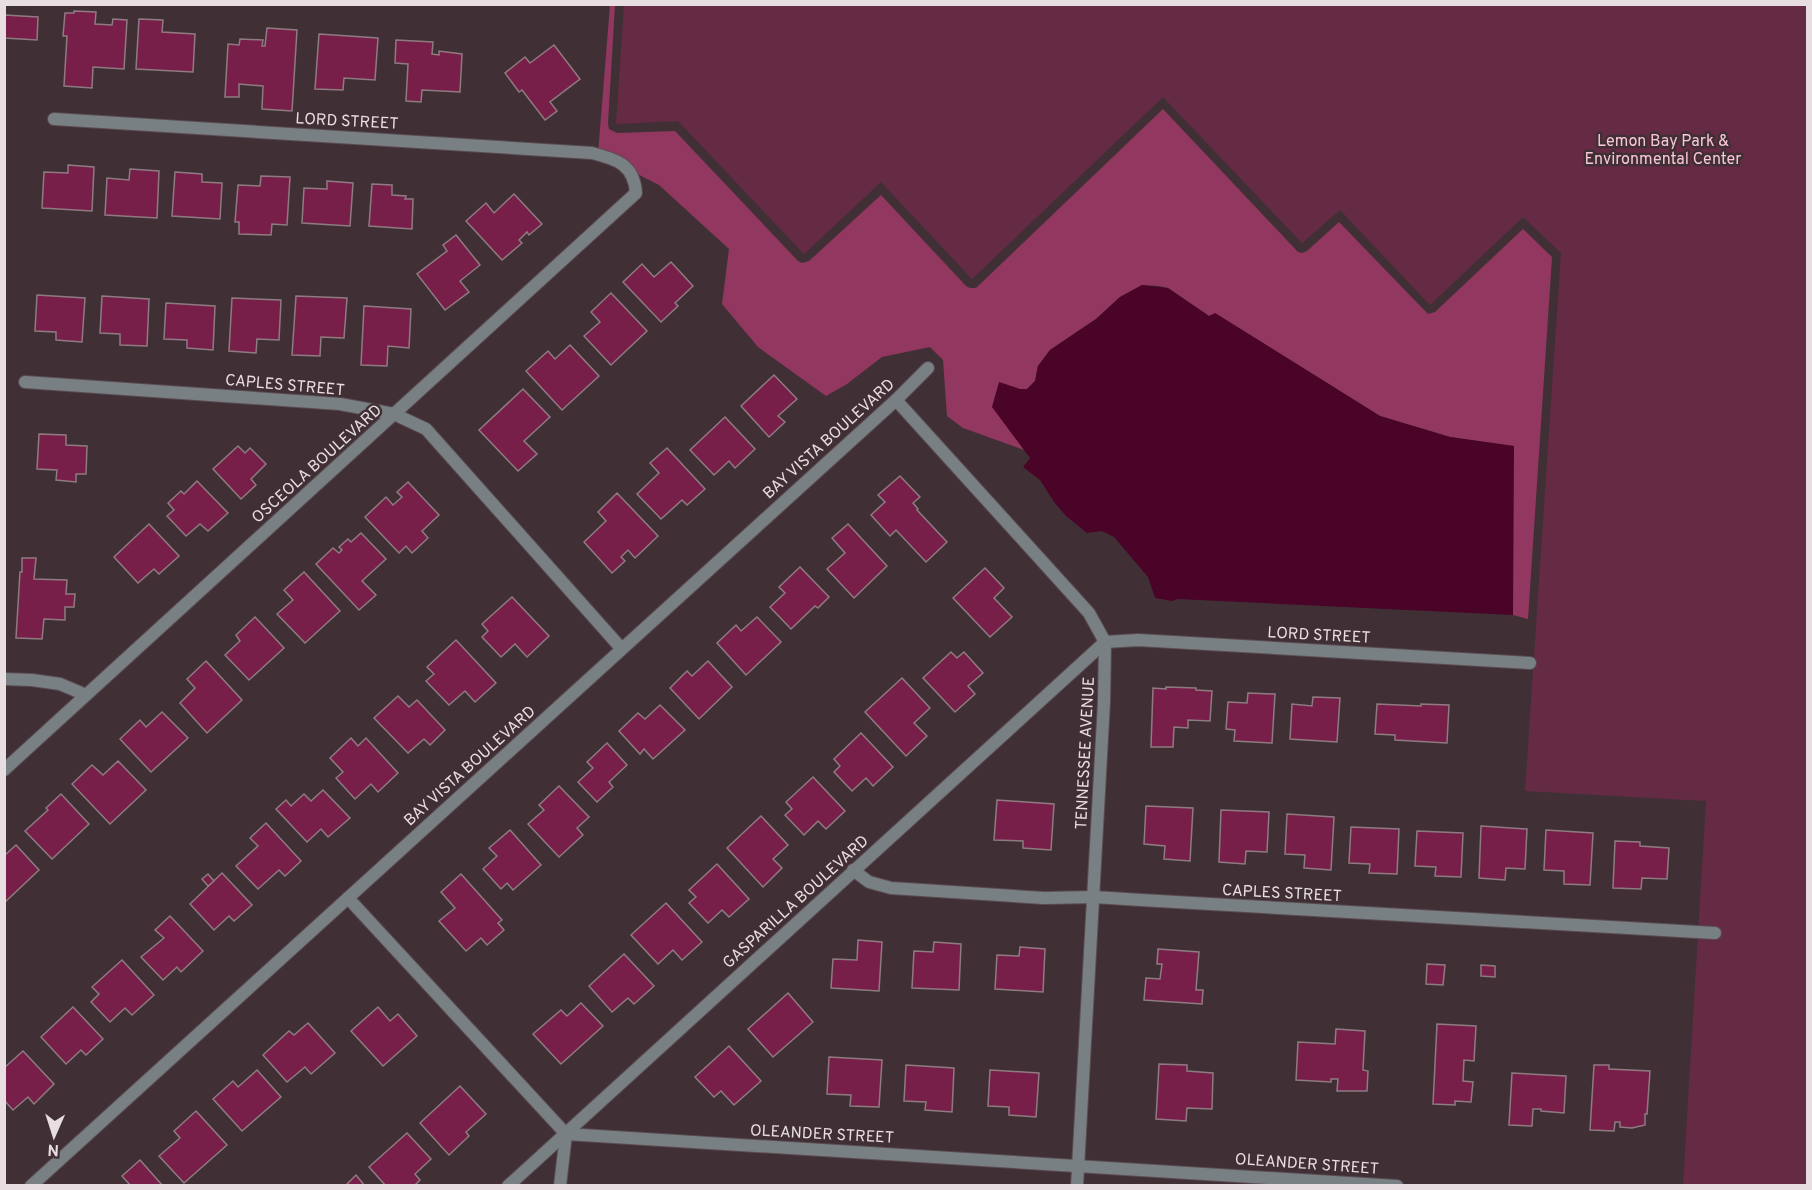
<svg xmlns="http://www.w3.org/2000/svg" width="1812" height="1190" viewBox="0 0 1812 1190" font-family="Overpass,sans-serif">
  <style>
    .green { fill: #662b44 }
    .forest { fill: #92375f }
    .water { fill: #490428 }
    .building { fill: #781f49; stroke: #8e7b81; stroke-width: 1.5 }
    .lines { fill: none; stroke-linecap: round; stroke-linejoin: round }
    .street-casing { stroke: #5b4c51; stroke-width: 14 }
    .street { stroke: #788084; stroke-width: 12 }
    .labels { text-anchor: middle; stroke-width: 5; stroke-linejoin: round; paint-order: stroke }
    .street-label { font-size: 16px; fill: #e8dde1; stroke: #403036 }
    .park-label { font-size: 16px; fill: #fac6d8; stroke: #403036 }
  </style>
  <rect width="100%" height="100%" fill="#403036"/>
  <path class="green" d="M624 5H1807V1185H1683L1706 801 1525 791 1561 253 1523 217 1430 305 1340 210 1302 243 1163 97 972 279 881 182 804 254 678 121 616 124Z"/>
  <path class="forest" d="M610 5H615L608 123 609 129 617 133 675 131 798 261 802 263 809 261 881 195 966 286 970 288H976L1163 109 1298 252 1302 253 1307 251 1339 222 1428 314 1435 312 1523 229 1552 257 1528 619 1513 615V446L1450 437 1380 416 1216 314 1209 316 1168 288 1159 286 1142 285 1120 297 1096 319 1050 350 1038 366 1035 381 1027 389H1020L1007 426 1024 450 963 428 947 416 943 360 930 347 882 357 847 384 826 396 758 347 722 304 729 249 659 185 598 154Z"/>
  <path class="water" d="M1142 285 1168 288 1209 316 1215 313 1380 416 1450 437 1514 446 1513 615 1178 599 1172 601 1155 598 1148 577 1114 537 1102 531 1087 533 1066 516 1054 502 1040 480 1023 467 1030 458 992 407 999 382 1020 389H1027L1035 381 1038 366 1050 350 1096 319 1120 297Z"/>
  <g class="building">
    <path d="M74 11 96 12 95 24 112 25 113 19 127 20 124 69 93 67 92 88 64 86 67 36H63L65 13H74Z"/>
    <path d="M4 15 38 17 37 40 4 38Z"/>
    <path d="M139 19 163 20 162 32 195 34 193 72 136 69Z"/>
    <path d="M267 28 297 30 292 111 262 109 263 86 239 84V97H225L228 44 239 45 240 39 263 40 262 46H265Z"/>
    <path d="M319 34 378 38 375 80 344 78 343 90 315 89Z"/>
    <path d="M396 40 433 42 432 54 439 55V51L462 54 460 92 422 90 421 102 406 101 408 64 395 63Z"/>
    <path d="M554 45 580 79 550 102 557 111 545 120 522 90 519 92 505 73 525 57 530 63Z"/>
    <path d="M68 165 94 167 92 211 42 208 44 172 68 173Z"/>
    <path d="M130 169 159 171 157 218 105 215 107 178 129 180Z"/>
    <path d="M175 172 202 174V182L222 183 220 219 172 216Z"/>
    <path d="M261 176 290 177 287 225 272 224 271 235 239 234V222H235L238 185 260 186Z"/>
    <path d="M327 181 353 183 350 226 302 223 304 188 327 189Z"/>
    <path d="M372 184 392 185V195L406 196 405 199H413L412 229 369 226Z"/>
    <path d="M514 194 542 224 529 235 527 232 519 240 522 243 502 260 466 221 486 203 494 213Z"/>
    <path d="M456 235 480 265 460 281 469 292 445 310 417 274 447 251 443 245Z"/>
    <path d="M671 262 693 286 675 303 678 306 661 322 623 282 642 264 654 277Z"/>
    <path d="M611 293 647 331 611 365 584 336 600 322 591 312Z"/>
    <path d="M37 295 85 298 82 342 56 340V332L35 331Z"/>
    <path d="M102 296 149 299 147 346 120 345V334L100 333Z"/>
    <path d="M296 296 347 298 344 338 321 337 320 356 292 355Z"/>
    <path d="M232 298 281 300 279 340 257 339 256 353 229 351Z"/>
    <path d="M166 303 215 306 213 350 187 348V340L164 339Z"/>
    <path d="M364 306 411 309 409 348 388 346 387 366 361 365Z"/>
    <path d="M570 345 599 376 562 410 526 371 548 351 555 359Z"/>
    <path d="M774 375 797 399 778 416 785 422 769 437 741 406Z"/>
    <path d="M523 389 550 417 524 441 537 454 518 471 479 430Z"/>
    <path d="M725 417 755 449 735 468 729 461 714 475 690 450Z"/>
    <path d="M39 434 66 435V445L87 446 86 474H76V482L56 480 57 470 37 469Z"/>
    <path d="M238 446 245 453 250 448 266 464 251 479 256 485 241 499 213 469Z"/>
    <path d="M667 448 705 489 687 505 682 500 661 519 637 494 659 473 650 463Z"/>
    <path d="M900 476 920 497 913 503 918 509 917 510 947 542 926 562 896 530 890 536 871 515 885 502 878 495Z"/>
    <path d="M197 481 228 513 208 531 200 524 186 536 167 516 174 510 168 503 181 491 184 494Z"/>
    <path d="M408 482 439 515 422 531 428 538 412 553 406 546 399 553 365 517 386 497 393 505 402 497 397 492Z"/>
    <path d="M617 493 658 536 635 558 628 550 621 557 625 561 612 573 584 542 606 521 598 512Z"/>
    <path d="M149 524 179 556 159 574 154 569 138 583 114 557Z"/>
    <path d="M848 524 887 566 854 598 827 569 845 553 832 538Z"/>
    <path d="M361 533 386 559 362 581 376 595 359 610 316 564 333 548 339 553 342 550 339 547 348 539 351 542Z"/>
    <path d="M22 558H36L34 579 67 580 66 594H75L74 607H65V620L44 619 42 639 16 638 20 572H22Z"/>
    <path d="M800 567 829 597 818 608 815 606 791 629 770 607 785 593 779 587Z"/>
    <path d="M985 568 1004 588 994 598 1012 617 990 637 953 598Z"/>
    <path d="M304 572 340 611 305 643 277 614 293 600 284 590Z"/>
    <path d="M512 597 549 636 527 657 515 644 501 657 482 637 488 631 482 624Z"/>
    <path d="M255 617 284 648 249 680 225 655 240 641 236 635Z"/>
    <path d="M757 617 781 642 746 675 717 643 736 625 741 631Z"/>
    <path d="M456 640 496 683 475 702 465 691 449 705 426 681 434 674 427 667Z"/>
    <path d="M951 652 957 658 964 652 983 673 968 686 975 694 955 712 923 678Z"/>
    <path d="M206 661 242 700 207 733 180 703 195 688 187 679Z"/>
    <path d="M708 661 732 687 699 719 670 688 687 671 692 676Z"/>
    <path d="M902 678 930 708 914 723 927 736 906 756 865 712Z"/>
    <path d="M1166 687 1196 688V690L1212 691 1210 721 1188 720V728L1174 727 1173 747H1151L1153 688 1166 689Z"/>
    <path d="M1248 693 1275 694 1272 743 1234 741 1235 730 1226 729 1228 702 1247 703Z"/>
    <path d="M398 696 409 707 417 700 445 730 430 745 424 739 408 753 374 718Z"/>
    <path d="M1313 697 1340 698 1337 742 1290 739 1292 704 1312 706Z"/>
    <path d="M1377 704 1421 706V704L1449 705 1447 743 1395 740V735L1375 734Z"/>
    <path d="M660 705 685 730 653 759 644 749 640 754 619 731 638 713 645 719Z"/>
    <path d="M162 712 188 738 151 772 120 739 140 720 146 727Z"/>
    <path d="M861 733 893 767 873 786 866 778 852 791 834 772 840 766 834 759Z"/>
    <path d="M351 738 358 746 366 738 398 773 378 792 371 784 355 799 336 778 343 772 330 758Z"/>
    <path d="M607 743 627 765 609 782 613 787 597 802 578 782 593 768 587 762Z"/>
    <path d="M118 761 146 790 110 824 72 784 92 765 103 775Z"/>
    <path d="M813 777 845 811 826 829 818 821 804 835 785 815 792 809 786 802Z"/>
    <path d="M559 786 589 817 577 828 583 835 559 857 528 824 544 810 539 805Z"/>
    <path d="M323 790 350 818 328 837 321 829 307 842 276 809 286 800 291 806 304 794 311 801Z"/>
    <path d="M61 794 89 824 52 859 25 831 48 810 46 808Z"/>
    <path d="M997 800 1054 804 1051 850 1023 848V841L994 840Z"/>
    <path d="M1146 806 1193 808 1190 861 1164 859 1165 846 1144 844Z"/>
    <path d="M1221 810 1269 812 1267 852 1246 851 1245 864 1219 862Z"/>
    <path d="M1287 814 1334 817 1331 870 1304 868 1305 855 1285 854Z"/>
    <path d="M761 816 788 845 773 859 782 868 763 887 727 848Z"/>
    <path d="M266 823 301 861 285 876 279 870 258 889 236 866 258 846 250 838Z"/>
    <path d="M1481 826 1527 829 1525 869 1506 868 1505 880 1479 878Z"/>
    <path d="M1351 827 1399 829 1397 874 1369 873 1370 864 1349 863Z"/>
    <path d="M510 830 541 865 513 890 507 883 501 889 483 869 497 856 489 848Z"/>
    <path d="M1546 830 1593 833 1590 885 1564 884V871L1544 870Z"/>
    <path d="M1417 831 1463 833 1461 877 1435 876 1436 867 1415 866Z"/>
    <path d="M1615 841 1640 842V846L1669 848 1667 879 1642 878 1641 889 1613 888Z"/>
    <path d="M16 845 39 870 4 903V856Z"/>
    <path d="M717 864 749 899 729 917 722 910 708 923 689 903 696 897 689 890Z"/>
    <path d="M222 873 252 905 234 921 229 916 214 930 190 904Z"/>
    <path d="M208 874 214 881 208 886 202 879Z"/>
    <path d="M461 874 502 920 498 923 504 930 487 945 481 938 466 951 439 921 455 908 441 892Z"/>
    <path d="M666 903 702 942 682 960 673 950 658 964 631 935Z"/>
    <path d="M170 916 203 951 181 972 177 967 163 980 141 957 164 938 155 930Z"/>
    <path d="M858 940 882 942 879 991 831 988 833 959 857 960Z"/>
    <path d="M934 942 961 944 959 990 912 988 914 951 933 952Z"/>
    <path d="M1020 947 1045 949 1043 992 995 989 997 955 1019 956Z"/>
    <path d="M1158 949 1199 952 1196 990H1203L1202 1004 1144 1000 1146 978 1160 979 1162 964H1157Z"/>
    <path d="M624 954 654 986 634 1004 628 998 612 1012 589 986Z"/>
    <path d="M122 960 154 995 132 1015 125 1008 110 1022 91 1002 99 994 92 987Z"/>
    <path d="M1427 964 1445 965 1443 985 1426 984Z"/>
    <path d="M1481 965 1495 966V977L1481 976Z"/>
    <path d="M788 993 813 1022 773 1057 748 1029Z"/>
    <path d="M581 1003 603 1026 561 1064 533 1034 561 1010 567 1016Z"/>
    <path d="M73 1007 103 1039 86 1055 81 1050 66 1064 41 1037Z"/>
    <path d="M378 1007 390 1021 398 1014 417 1036 383 1066 351 1031Z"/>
    <path d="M308 1023 335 1053 311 1074 305 1067 287 1082 263 1055 289 1031 294 1035Z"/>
    <path d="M1437 1024 1476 1026 1474 1061 1464 1060 1463 1081 1473 1082 1471 1102 1455 1101V1105L1433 1104Z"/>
    <path d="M1336 1029 1365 1031 1363 1070 1368 1071 1367 1091H1337L1338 1079H1331V1082L1296 1080 1298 1042 1335 1044Z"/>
    <path d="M729 1046 761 1081 734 1105 721 1091 714 1097 695 1077Z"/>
    <path d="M23 1051 54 1084 34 1104 28 1097 13 1110 4 1100V1068Z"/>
    <path d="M829 1057 882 1060 879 1107 850 1106 851 1095 827 1094Z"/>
    <path d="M1159 1064 1187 1065V1071L1213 1073 1212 1109 1187 1108 1186 1121 1156 1119Z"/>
    <path d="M906 1065 954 1068 952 1112 925 1110 926 1102 904 1101Z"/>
    <path d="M1594 1065H1609V1069L1650 1071 1647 1114H1645V1125L1632 1128 1620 1127V1122H1615L1614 1131 1590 1130Z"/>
    <path d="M257 1070 281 1097 242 1131 213 1099 233 1081 238 1087Z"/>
    <path d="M990 1070 1039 1073 1036 1117 1009 1115V1107L988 1106Z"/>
    <path d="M1512 1073 1566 1076 1564 1113 1541 1111V1109H1533L1532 1126 1509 1125Z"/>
    <path d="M460 1086 486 1114 466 1132 469 1136 449 1155 420 1123Z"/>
    <path d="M196 1111 227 1145 184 1183 159 1156 180 1138 174 1131Z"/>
    <path d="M407 1133 431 1159 415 1174 420 1180 414 1186H386L369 1167Z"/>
    <path d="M140 1160 163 1186H131L122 1176Z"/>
    <path d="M356 1175 365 1186H345Z"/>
  </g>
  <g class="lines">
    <g class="street-casing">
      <g id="street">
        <path d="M25 382 340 404 394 414 426 429 621 648"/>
        <path d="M896 400 1089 613 1105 642 1104 702 1077 1186"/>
        <path d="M4 679 32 680 60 684 86 695"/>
        <path d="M4 770 636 193C634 164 616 159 592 153L54 119"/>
        <path d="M853 870 869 882 891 888 1044 898 1094 897 1141 900 1715 933"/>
        <path d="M348 898 566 1134 1397 1186"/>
        <path d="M31 1186 896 400 928 368"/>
        <path d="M508 1186 1105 642 1138 640 1530 663"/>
        <path d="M560 1186 566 1134"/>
      </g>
    </g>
    <use href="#street" class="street"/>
  </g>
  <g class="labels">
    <g class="street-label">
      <text transform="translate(347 120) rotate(3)" y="6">LORD STREET</text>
      <text transform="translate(285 384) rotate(5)" y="6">CAPLES STREET</text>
      <text transform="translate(828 438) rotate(-42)" y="6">BAY VISTA BOULEVARD</text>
      <text transform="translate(316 463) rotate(-42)" y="6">OSCEOLA BOULEVARD</text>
      <text transform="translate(1319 634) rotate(3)" y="6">LORD STREET</text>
      <text transform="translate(1084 753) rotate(-87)" y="6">TENNESSEE AVENUE</text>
      <text transform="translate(469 765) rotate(-42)" y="6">BAY VISTA BOULEVARD</text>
      <text transform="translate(1282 892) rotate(3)" y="6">CAPLES STREET</text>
      <text transform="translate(795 901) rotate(-42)" y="6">GASPARILLA BOULEVARD</text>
      <text transform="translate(822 1133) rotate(3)" y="6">OLEANDER STREET</text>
      <text transform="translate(1307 1163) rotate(4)" y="6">OLEANDER STREET</text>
    </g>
    <g class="park-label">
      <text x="1663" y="146">Lemon Bay Park &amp;<tspan x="1663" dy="18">Environmental Center</tspan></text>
    </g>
  </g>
  <rect width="1812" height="1190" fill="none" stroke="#e8dde1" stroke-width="12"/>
  <g transform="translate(54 1136) rotate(183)" stroke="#403036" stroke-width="4.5" paint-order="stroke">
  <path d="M0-4.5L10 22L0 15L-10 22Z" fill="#e8dde1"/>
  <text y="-9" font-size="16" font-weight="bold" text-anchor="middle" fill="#e8dde1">N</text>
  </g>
</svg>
